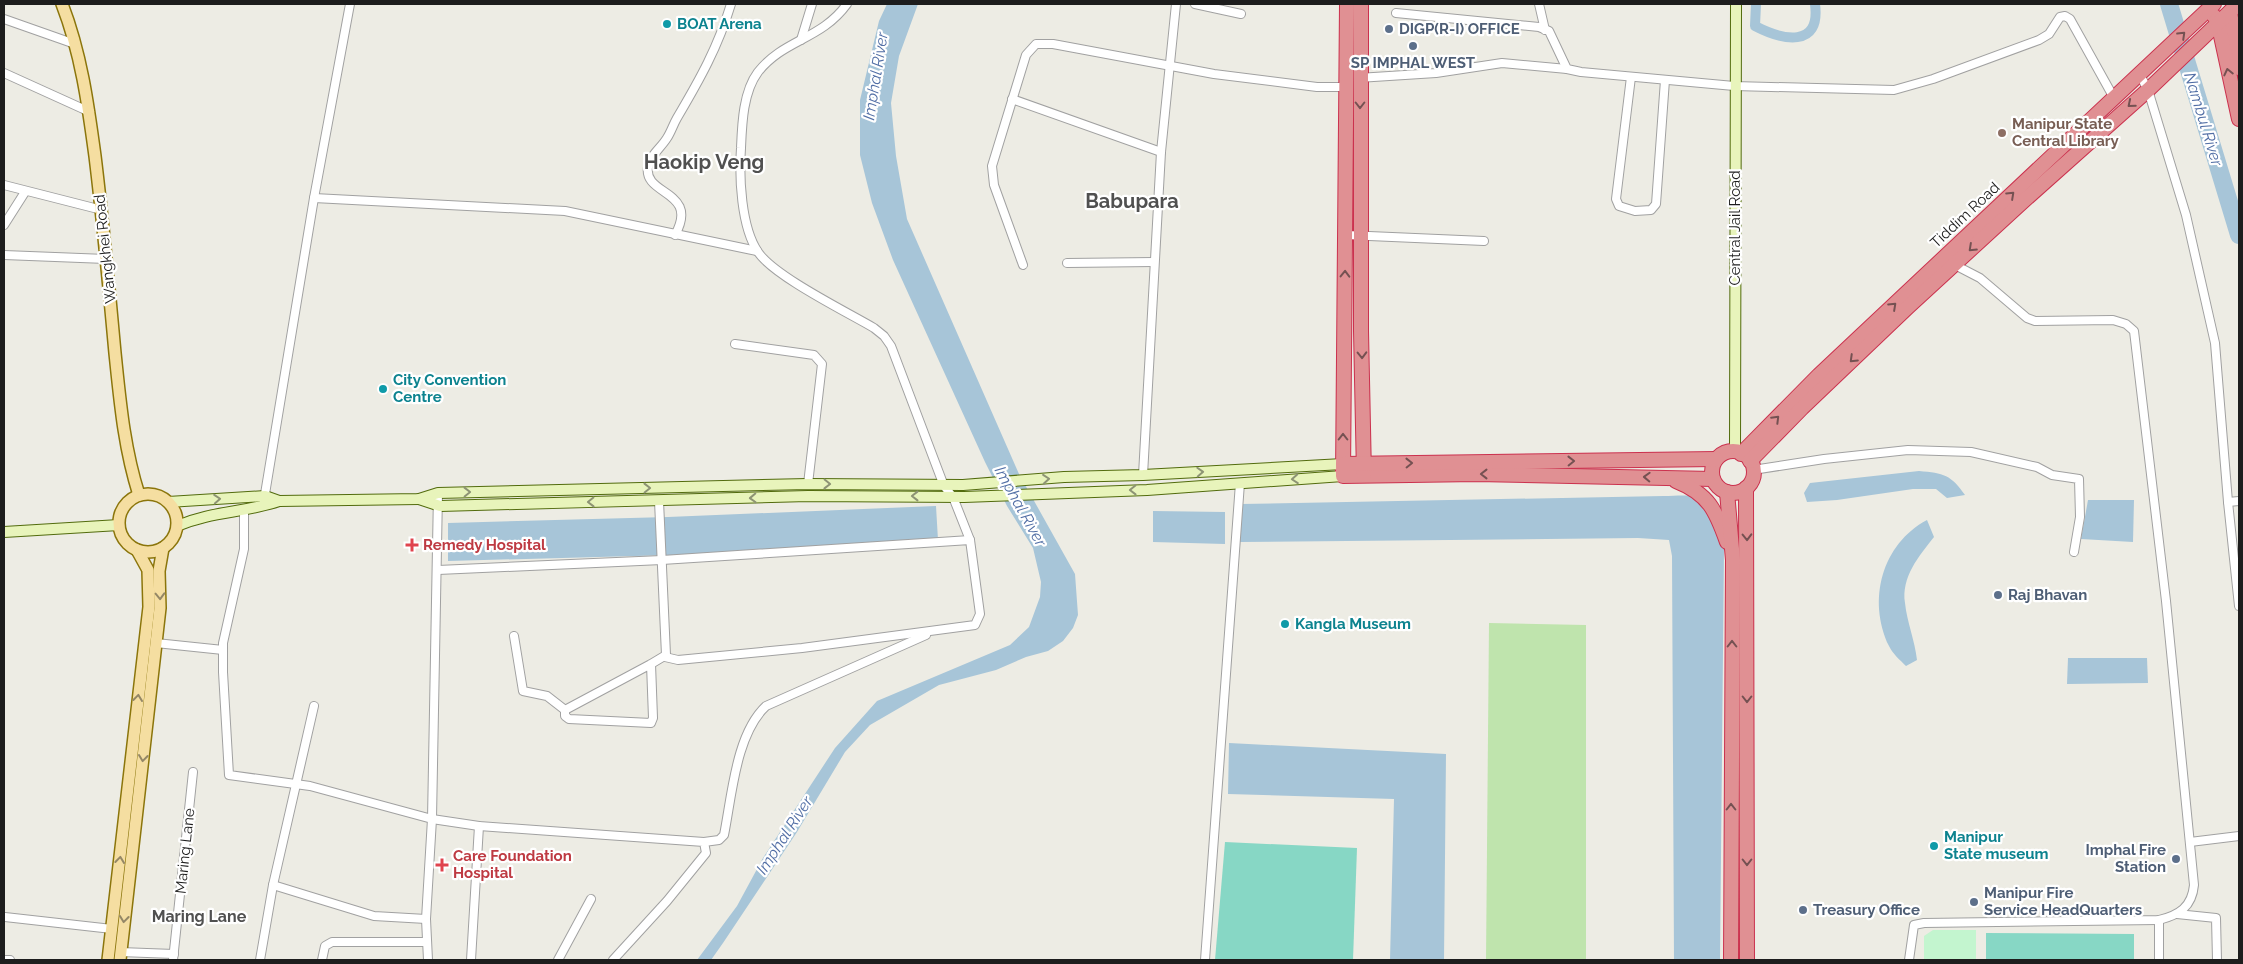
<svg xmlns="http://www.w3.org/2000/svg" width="2243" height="964" viewBox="0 0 2243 964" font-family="Raleway,sans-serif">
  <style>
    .grass { fill: #bfe4ad }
    .park { fill: #c3f5cf }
    .pitch { fill: #87d7c5 }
    .water { fill: #a7c5d8 }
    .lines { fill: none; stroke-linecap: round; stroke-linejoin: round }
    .canal { stroke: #a7c5d8; stroke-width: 10 }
    .river { stroke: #a7c5d8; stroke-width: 18 }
    .street-casing { stroke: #a1a1a1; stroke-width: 10 }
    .secondary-casing { stroke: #526b0d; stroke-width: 12 }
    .primary-casing { stroke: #8b750b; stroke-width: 14 }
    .highway-casing { stroke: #cb314e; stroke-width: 16 }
    .street { stroke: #fff; stroke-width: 8 }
    .secondary { stroke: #e8f4bb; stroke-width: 10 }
    .primary { stroke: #f5dea1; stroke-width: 11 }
    .highway { stroke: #e09093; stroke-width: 14 }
    .oneway { stroke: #755152 }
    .oneway2 { stroke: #8d9374 }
    .oneway3 { stroke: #948766 }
    .culture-dot { fill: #0f9aa8; stroke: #fff; stroke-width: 2 }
    .service-dot { fill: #5c6f8a; stroke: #fff; stroke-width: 2 }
    .education-dot { fill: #8d6e63; stroke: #fff; stroke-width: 2 }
    .health-dot { fill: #e0444e; stroke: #fff; stroke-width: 2 }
    .labels { text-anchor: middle; stroke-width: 4.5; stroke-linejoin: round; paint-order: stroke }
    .culture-label { font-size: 15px; font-weight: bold; fill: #0d838f; stroke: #fff; text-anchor: start }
    .service-label { font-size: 15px; font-weight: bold; fill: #4e5e75; stroke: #fff; text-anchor: start }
    .education-label { font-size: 15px; font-weight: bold; fill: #785e54; stroke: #fff; text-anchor: start }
    .street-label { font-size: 15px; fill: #1d1d1d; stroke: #fff }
    .health-label { font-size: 15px; font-weight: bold; fill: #be3a42; stroke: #fff; text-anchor: start }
    .water-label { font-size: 16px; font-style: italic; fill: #516ea5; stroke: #fff }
    .neighbourhood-label { font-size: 16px; font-weight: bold; fill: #505050; stroke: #fff }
    .district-label { font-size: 20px; font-weight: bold; fill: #505050; stroke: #fff }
  </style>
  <rect width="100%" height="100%" fill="#edece4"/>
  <path class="grass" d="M1489 623 1586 625V960H1486Z"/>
  <path class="park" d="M1933 930H1976V960H1924V936Z"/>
  <g class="pitch">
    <path d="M1225 842 1357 848 1353 960H1215Z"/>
    <path d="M1986 933 2134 934V960H1986Z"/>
  </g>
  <g class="water">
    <path d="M887 4H918L899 56 891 103 896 156 907 219 1019 474 1075 574 1078 615 1073 628 1063 641 1048 651 1026 657 996 670 939 685 870 725 845 752 797 832 723 943 711 960H697L737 906 763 858 835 748 877 701 1010 645 1029 627 1040 597 1041 582 1033 548 1007 506 985 462 893 260 872 203 860 155V100L879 21Z"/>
    <path d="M1919 471C1944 473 1951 475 1965 495L1947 498 1936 489H1913L1837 500 1807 502 1804 493 1810 483Z"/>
    <path d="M1664 496C1673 496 1684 495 1692 496 1709 500 1722 535 1724 549L1720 960H1674L1672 556 1669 540 1638 538 1240 542V504Z"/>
    <path d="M2088 500H2134L2133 542 2081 539Z"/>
    <path d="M936 506 938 540 671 555 448 561V523L668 517Z"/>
    <path d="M1153 511 1225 512V544L1153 542Z"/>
    <path d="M1927 520 1934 537C1919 556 1901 577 1905 603 1907 622 1915 641 1917 660L1906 666C1900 660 1892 653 1889 646 1867 600 1882 544 1927 520Z"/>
    <path d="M2068 658H2147L2148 683 2067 684Z"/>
    <path d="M1229 743 1446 754 1444 960H1390L1394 799 1228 794Z"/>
  </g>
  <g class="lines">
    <path class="canal" d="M1756 4 1755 26C1782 40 1821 49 1815 4"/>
    <path class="river" d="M2169 4 2239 235"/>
    <g class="street-casing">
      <g id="street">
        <path d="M847 4C821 40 784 39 758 72 743 92 742 124 741 148 739 177 741 227 758 252 774 276 845 311 874 328L884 336 891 346 944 486 953 497 970 540"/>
        <path d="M1195 4 1241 14"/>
        <path d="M1539 4 1545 30"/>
        <path d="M1396 13 1539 27 1549 31 1567 69 1581 72 1734 86 1894 90 1933 79 2039 40 2049 34 2060 17 2065 16 2070 19 2114 98"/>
        <path d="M4 19 75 44"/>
        <path d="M801 40 812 4"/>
        <path d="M4 73 90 112"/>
        <path d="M2140 75 2148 90 2186 215 2215 343 2228 502 2239 606"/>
        <path d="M1631 77 1616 199 1619 206 1635 211 1651 210 1656 204 1665 80"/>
        <path d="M1358 78 1436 73 1502 63 1567 69"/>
        <path d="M1012 99 1161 152"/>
        <path d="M4 185 102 210"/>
        <path d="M314 198 565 211 757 251"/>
        <path d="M4 225 25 192"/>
        <path d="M675 235C700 190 643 196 648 167 650 155 661 148 667 138 671 132 673 125 677 118 700 79 718 47 731 4"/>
        <path d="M1346 235 1484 241"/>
        <path d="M4 255 106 259"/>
        <path d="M1067 263 1154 262"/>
        <path d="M1023 265 994 185 992 166 1026 55 1036 44H1053L1214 74 1317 87H1347"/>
        <path d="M735 344 814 355 822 364 808 484"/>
        <path d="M1753 470 1824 459 1908 450 1971 452 2037 467 2052 475 2079 479 2080 517 2074 552"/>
        <path d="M1143 475 1161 152 1176 4"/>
        <path d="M264 500 314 198 350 4"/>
        <path d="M2228 502 2239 501"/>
        <path d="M244 510V549L223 643V672L229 775 310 786 432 819 479 826 704 842 706 853 667 901 613 960"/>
        <path d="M438 570 662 560 970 540 980 614 975 625 802 648 678 660 665 657"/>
        <path d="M514 636 523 691 547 696 565 710"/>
        <path d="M156 643 223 650"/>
        <path d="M651 664 653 718 651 723 569 719 565 716V710L651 664 666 655 659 501"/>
        <path d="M704 842 719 840 724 835C732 795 736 734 766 706L926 635"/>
        <path d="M2190 842 2239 836"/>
        <path d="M273 885 374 916 426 919"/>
        <path d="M2177 914 2216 918 2217 960"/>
        <path d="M5 917 112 929"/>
        <path d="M2159 920V960"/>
        <path d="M120 952 174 954"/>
        <path d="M4 960H10"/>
        <path d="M173 960 193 772"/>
        <path d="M260 960 273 885 314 706"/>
        <path d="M322 960 325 946 332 942H427"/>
        <path d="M428 960 426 919 432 819 438 493"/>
        <path d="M471 960 479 826"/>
        <path d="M558 960 591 899"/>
        <path d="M1205 960 1240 483"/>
        <path d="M1909 960 1914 925 1924 923 2159 920C2179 915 2192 907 2194 885L2166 601 2134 331 2126 324 2113 320 2035 321 2027 318 1980 278 1953 264"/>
      </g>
    </g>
    <g class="secondary-casing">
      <g id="secondary">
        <path d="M1735 452 1736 4"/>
        <path d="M419 499 440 506 808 496 964 497 1147 490 1343 476"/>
        <path d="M168 502 265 496 279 501"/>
        <path d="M177 526C212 511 244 513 279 501L419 499 438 493 808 484 963 485 1064 477 1143 475 1343 464"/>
        <path d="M4 532 119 525"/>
      </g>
    </g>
    <g class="primary-casing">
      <g id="primary">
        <path d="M62 4C81 53 88 104 95 156 103 221 109 287 115 353 120 401 124 448 139 495"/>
        <circle cx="148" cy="523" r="29"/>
        <path d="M108 960 149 607 148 570 137 550"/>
        <path d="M120 960 160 608 159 571 163 548"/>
      </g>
    </g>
    <g class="highway-casing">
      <g id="highway">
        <path d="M1347 4 1343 476 1477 474 1713 479"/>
        <path d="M1361 4V331L1364 475"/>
        <path d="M2230 12 2239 68"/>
        <path d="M2214 16 2218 22 2239 119"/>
        <circle cx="1733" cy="472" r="21"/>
        <path d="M1741 454 1819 375 2214 4"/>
        <path d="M1750 461 1802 408 1908 307 2019 205 2148 90 2238 4"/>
        <path d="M1343 464 1716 459"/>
        <path d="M1676 481C1709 494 1716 511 1727 542"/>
        <path d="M1746 488 1747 960"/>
        <path d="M1727 492 1733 560 1731 960"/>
      </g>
    </g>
    <use href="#street" class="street"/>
    <use href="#secondary" class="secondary"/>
    <use href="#primary" class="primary"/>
    <use href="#highway" class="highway"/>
  </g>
  <defs><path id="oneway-chevron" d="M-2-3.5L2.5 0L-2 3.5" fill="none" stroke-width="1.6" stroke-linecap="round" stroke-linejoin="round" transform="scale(1.25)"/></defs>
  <g class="oneway">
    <use href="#oneway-chevron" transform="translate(2182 35) rotate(-44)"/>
    <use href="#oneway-chevron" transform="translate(2228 72) rotate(-103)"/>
    <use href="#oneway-chevron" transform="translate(2131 104) rotate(140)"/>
    <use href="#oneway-chevron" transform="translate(1360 105) rotate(90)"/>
    <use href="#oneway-chevron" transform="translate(2011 195) rotate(-43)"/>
    <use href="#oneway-chevron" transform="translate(1972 248) rotate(137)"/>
    <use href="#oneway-chevron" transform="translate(1345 274) rotate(-89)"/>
    <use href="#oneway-chevron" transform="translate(1893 306) rotate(-43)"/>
    <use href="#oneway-chevron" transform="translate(1362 355) rotate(89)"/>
    <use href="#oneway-chevron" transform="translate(1853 359) rotate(136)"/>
    <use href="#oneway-chevron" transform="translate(1776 419) rotate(-45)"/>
    <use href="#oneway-chevron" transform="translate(1343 437) rotate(-90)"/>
    <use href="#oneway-chevron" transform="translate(1571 461) rotate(-1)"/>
    <use href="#oneway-chevron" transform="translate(1409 463) rotate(-1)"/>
    <use href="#oneway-chevron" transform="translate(1484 474) rotate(-180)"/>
    <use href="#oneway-chevron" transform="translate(1647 477) rotate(-178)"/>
    <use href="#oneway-chevron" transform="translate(1747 537) rotate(89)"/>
    <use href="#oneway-chevron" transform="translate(1732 644) rotate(-90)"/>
    <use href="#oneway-chevron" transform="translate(1747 699) rotate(90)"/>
    <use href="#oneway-chevron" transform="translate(1731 807) rotate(-90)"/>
    <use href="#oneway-chevron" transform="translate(1747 862) rotate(90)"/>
  </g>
  <g class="oneway2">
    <use href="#oneway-chevron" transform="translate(1200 472) rotate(-3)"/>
    <use href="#oneway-chevron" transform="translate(1046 479) rotate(-5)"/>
    <use href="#oneway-chevron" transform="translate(1295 479) rotate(176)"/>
    <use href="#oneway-chevron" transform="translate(827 484) rotate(1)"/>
    <use href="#oneway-chevron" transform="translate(647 488) rotate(-1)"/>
    <use href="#oneway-chevron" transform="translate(1133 490) rotate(179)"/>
    <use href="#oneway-chevron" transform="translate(467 492) rotate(-1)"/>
    <use href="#oneway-chevron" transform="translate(915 496) rotate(-180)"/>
    <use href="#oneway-chevron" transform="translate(753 498) rotate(178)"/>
    <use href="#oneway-chevron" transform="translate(217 499) rotate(-4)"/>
    <use href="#oneway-chevron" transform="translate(591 502) rotate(179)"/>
  </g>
  <g class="oneway3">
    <use href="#oneway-chevron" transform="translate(160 596) rotate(88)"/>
    <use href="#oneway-chevron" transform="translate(138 698) rotate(-83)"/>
    <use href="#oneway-chevron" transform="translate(143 758) rotate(97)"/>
    <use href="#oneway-chevron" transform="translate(120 860) rotate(-83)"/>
    <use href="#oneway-chevron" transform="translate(124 919) rotate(97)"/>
  </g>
  <g class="culture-dot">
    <circle cx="667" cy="24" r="5"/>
    <circle cx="383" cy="389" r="5"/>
    <circle cx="1285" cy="624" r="5"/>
    <circle cx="1934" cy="846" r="5"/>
  </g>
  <g class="service-dot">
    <circle cx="1389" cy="29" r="5"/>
    <circle cx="1413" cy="46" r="5"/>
    <circle cx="1998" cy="595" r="5"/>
    <circle cx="2176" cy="859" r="5"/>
    <circle cx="1974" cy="902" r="5"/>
    <circle cx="1803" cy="910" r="5"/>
  </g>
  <circle class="education-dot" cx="2002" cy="133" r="5"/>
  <g class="health-dot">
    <path d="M409.5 537.5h5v5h5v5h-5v5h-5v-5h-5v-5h5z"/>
    <path d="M439.5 857.5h5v5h5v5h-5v5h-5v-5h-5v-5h5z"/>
  </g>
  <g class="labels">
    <g class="culture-label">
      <text x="677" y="29">BOAT Arena</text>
      <text x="393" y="385">City Convention<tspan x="393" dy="17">Centre</tspan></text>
      <text x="1295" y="629">Kangla Museum</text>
      <text x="1944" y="842">Manipur<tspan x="1944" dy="17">State museum</tspan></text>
    </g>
    <g class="service-label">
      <text x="1399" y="34">DIGP(R-I) OFFICE</text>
      <text x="1413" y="68" text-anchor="middle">SP IMPHAL WEST</text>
      <text x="2008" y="600">Raj Bhavan</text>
      <text x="2166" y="855" text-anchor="end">Imphal Fire<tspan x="2166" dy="17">Station</tspan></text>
      <text x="1984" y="898">Manipur Fire<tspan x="1984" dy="17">Service HeadQuarters</tspan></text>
      <text x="1813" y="915">Treasury Office</text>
    </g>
    <g class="education-label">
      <text x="2012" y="129">Manipur State<tspan x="2012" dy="17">Central Library</tspan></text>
    </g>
    <g class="street-label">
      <text transform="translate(1965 215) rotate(-43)" y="5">Tiddim Road</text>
      <text transform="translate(1735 228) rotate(-90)" y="5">Central Jail Road</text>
      <text transform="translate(105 249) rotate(-96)" y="5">Wangkhei Road</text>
      <text transform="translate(185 851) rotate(-84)" y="5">Maring Lane</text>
    </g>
    <g class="health-label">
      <text x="423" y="550">Remedy Hospital</text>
      <text x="453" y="861">Care Foundation<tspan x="453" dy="17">Hospital</tspan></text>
    </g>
    <g class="water-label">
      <text transform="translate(875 76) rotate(-81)" y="6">Imphal River</text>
      <text transform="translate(2204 119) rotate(73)" y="6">Nambul River</text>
      <text transform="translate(1021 506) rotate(61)" y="6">Imphal River</text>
      <text transform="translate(784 835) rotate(-57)" y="6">Imphal River</text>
    </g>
    <g class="neighbourhood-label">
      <text x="199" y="922">Maring Lane</text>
    </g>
    <g class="district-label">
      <text x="704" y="169">Haokip Veng</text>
      <text x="1132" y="208">Babupara</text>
    </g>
  </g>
  <rect width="2243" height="964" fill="none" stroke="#1d1d1d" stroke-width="10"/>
</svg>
